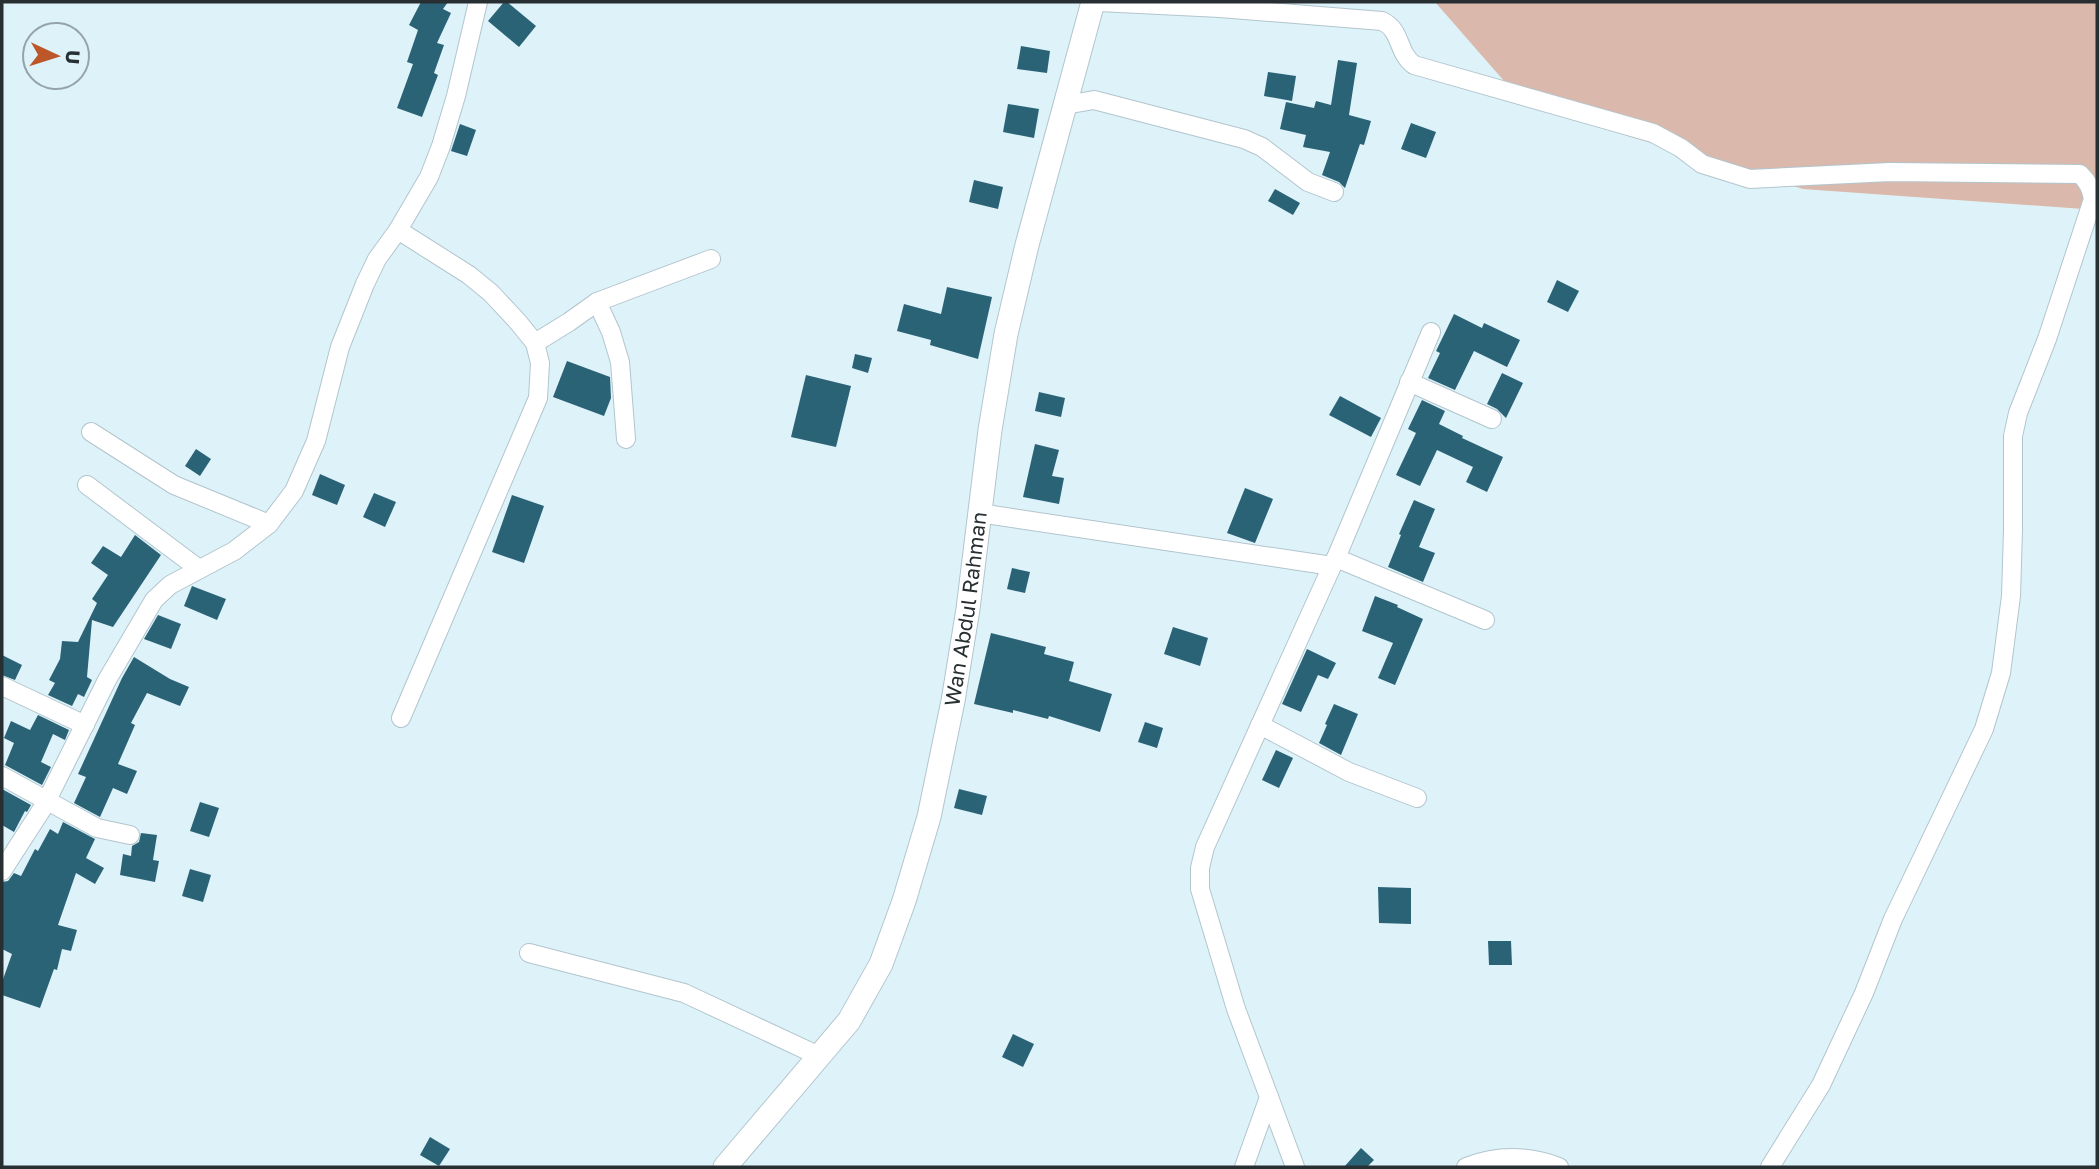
<svg xmlns="http://www.w3.org/2000/svg" width="2099" height="1169" viewBox="0 0 2099 1169" font-family="'Golos Text',sans-serif">
  <style>
    .green { fill: #dab9ac }
    .building { fill: #2b6376 }
    .lines { fill: none; stroke-linecap: round; stroke-linejoin: round }
    .minor-casing { stroke: #b2c5cd; stroke-width: 20 }
    .tertiary-casing { stroke: #b2c5cd; stroke-width: 25 }
    .minor { stroke: #fff; stroke-width: 18 }
    .tertiary { stroke: #fff; stroke-width: 23 }
    .labels { text-anchor: middle; stroke-width: 7; stroke-linejoin: round; paint-order: stroke }
    .street-label { font-size: 21px; fill: #282f32; stroke: #def2fa }
  </style>
  <rect width="100%" height="100%" fill="#def2fa"/>
  <path class="green" d="M1435 2H2097V210L1803 189 1525 105Z"/>
  <g class="building">
    <path d="M421 2H448L443 9 451 13 437 43 444 45 434 73 438 75 422 117 397 108 413 64 407 62 418 30 409 25Z"/>
    <path d="M504 2H507L536 26 519 47 488 21Z"/>
    <path d="M1021 46 1050 51 1047 73 1017 69Z"/>
    <path d="M1338 60 1357 63 1349 115 1371 121 1364 145 1360 144 1345 188 1339 182 1322 175 1330 152 1303 147 1306 135 1280 129 1286 102 1314 108 1316 101 1331 105Z"/>
    <path d="M1268 72 1296 76 1292 101 1264 96Z"/>
    <path d="M1008 104 1039 109 1034 138 1003 132Z"/>
    <path d="M1411 123 1436 132 1426 158 1401 149Z"/>
    <path d="M460 124 476 130 467 156 451 151Z"/>
    <path d="M974 180 1003 187 998 209 969 202Z"/>
    <path d="M1275 189 1300 203 1293 215 1268 201Z"/>
    <path d="M1557 280 1579 291 1568 312 1547 302Z"/>
    <path d="M947 287 992 297 978 359 930 345 931 340 897 331 904 304 941 314Z"/>
    <path d="M1454 314 1482 328 1484 323 1520 340 1507 367 1474 351 1455 390 1428 378 1440 353 1436 351Z"/>
    <path d="M855 354 872 358 868 373 852 368Z"/>
    <path d="M567 361 610 377 611 398 604 416 553 397Z"/>
    <path d="M1502 373 1523 383 1506 418 1497 409 1487 404Z"/>
    <path d="M806 375 851 386 836 447 791 437Z"/>
    <path d="M1039 392 1065 398 1061 417 1035 411Z"/>
    <path d="M1340 396 1381 418 1371 437 1329 415Z"/>
    <path d="M1422 400 1445 411 1439 424 1463 436 1462 438 1503 457 1487 492 1466 482 1473 467 1437 450 1420 486 1396 475 1416 433 1408 429Z"/>
    <path d="M1035 444 1059 450 1052 476 1064 478 1059 504 1023 497Z"/>
    <path d="M196 449 211 459 200 476 185 466Z"/>
    <path d="M320 474 345 485 337 505 312 495Z"/>
    <path d="M1245 488 1273 499 1255 543 1227 533Z"/>
    <path d="M374 493 396 502 385 527 363 517Z"/>
    <path d="M512 495 544 506 524 563 492 552Z"/>
    <path d="M1414 500 1435 509 1419 547 1435 553 1423 582 1388 567 1401 535 1399 534Z"/>
    <path d="M135 535 161 555 113 627 92 620 87 677 92 680 84 697 78 694 72 706 48 695 55 683 49 680 60 659 62 641 78 642 97 603 92 599 108 575 91 563 103 546 121 557Z"/>
    <path d="M1012 568 1030 572 1025 593 1007 589Z"/>
    <path d="M192 586 226 599 217 620 184 606Z"/>
    <path d="M1375 596 1398 605 1397 607 1423 619 1395 685 1378 678 1393 643 1362 631Z"/>
    <path d="M158 615 181 624 171 649 144 639Z"/>
    <path d="M1173 627 1208 638 1200 666 1164 654Z"/>
    <path d="M991 633 1046 647 1044 654 1074 662 1069 681 1112 694 1100 732 1049 716 1048 719 1013 710V713L974 704Z"/>
    <path d="M1307 649 1336 663 1328 679 1318 675 1301 712 1282 704Z"/>
    <path d="M2 655 22 665 15 680 2 675Z"/>
    <path d="M134 657 170 679 189 687 180 706 147 693 131 723 135 725 118 764 137 771 127 794 113 788 100 817 74 803 86 777 78 774 122 678Z"/>
    <path d="M1334 704 1358 714 1341 755 1319 743 1327 725 1325 724Z"/>
    <path d="M38 715 69 730 65 740 53 734 41 762 51 767 42 785 5 765 14 743 4 738 11 721 30 730Z"/>
    <path d="M1145 722 1163 728 1157 748 1138 742Z"/>
    <path d="M1276 750 1293 758 1279 788 1262 780Z"/>
    <path d="M2 789 31 805 27 812 25 811 14 832 2 825Z"/>
    <path d="M959 789 987 796 982 815 954 808Z"/>
    <path d="M200 802 219 808 209 837 190 831Z"/>
    <path d="M63 822 95 839 86 858 104 868 95 884 76 873 58 925 77 930 71 951 62 949 57 970 54 969 40 1008 2 995V982L12 954 2 949V882L8 881 14 873 21 876 35 849 38 851 50 829 58 834Z"/>
    <path d="M141 833 157 835 153 860 159 861 155 882 120 875 123 854 131 856 132 846 139 842Z"/>
    <path d="M190 869 211 875 203 902 182 896Z"/>
    <path d="M1378 887 1411 888V924L1379 923Z"/>
    <path d="M1488 941H1511L1512 965H1489Z"/>
    <path d="M1013 1034 1034 1044 1023 1067 1002 1057Z"/>
    <path d="M430 1137 450 1149 439 1166 420 1155Z"/>
    <path d="M1361 1148 1374 1160 1367 1167H1344Z"/>
  </g>
  <g class="lines">
    <g class="minor-casing">
      <g id="minor">
        <path d="M1099 2 1220 8 1382 21C1402 30 1397 53 1414 65L1653 133 1681 148 1702 164 1750 179 1890 172 2080 174C2088 182 2091 188 2093 199L2047 339 2018 413 2013 436V530L2011 596 2001 673 1984 729 1893 919 1864 993 1821 1085 1770 1167"/>
        <path d="M1065 105 1094 100 1244 139 1262 147 1308 182 1334 192"/>
        <path d="M398 230 469 275 491 293 518 322 535 343 540 363 538 398 401 718"/>
        <path d="M597 302 611 332 620 362 626 439"/>
        <path d="M535 343 569 322 597 302 711 259"/>
        <path d="M1409 382 1492 419"/>
        <path d="M91 432 174 485 269 524"/>
        <path d="M87 485 199 569"/>
        <path d="M979 513 1332 566 1336 558 1485 620"/>
        <path d="M1336 558 1431 332"/>
        <path d="M2 686 85 725"/>
        <path d="M1260 725 1349 772 1417 798"/>
        <path d="M2 776 97 828 130 835"/>
        <path d="M2 871 44 806 107 680 154 600 170 585 234 551 269 524 294 491 316 441 340 347 365 284 377 259 398 230 429 177 441 146 456 96 478 2"/>
        <path d="M529 953 684 993 819 1056"/>
        <path d="M1269 1097 1295 1167"/>
        <path d="M1244 1167 1269 1097 1236 1009 1200 889V868L1205 847 1332 566"/>
        <path d="M1466 1167C1496 1155 1529 1155 1559 1167"/>
      </g>
    </g>
    <g class="tertiary-casing">
      <g id="tertiary">
        <path id="s1" d="M725 1167 849 1021 881 964 904 901 929 817 953 701 968 609 990 430 1006 334 1027 245 1093 2"/>
      </g>
    </g>
    <use href="#minor" class="minor"/>
    <use href="#tertiary" class="tertiary"/>
  </g>
  <g class="labels">
    <g class="street-label">
      <text dy="7" stroke="none"><textPath href="#s1" startOffset="623">Wan Abdul Rahman</textPath></text>
    </g>
  </g>
  <rect width="2099" height="1169" fill="none" stroke="#282f32" stroke-width="7"/>
  <g transform="translate(56 56) rotate(94)"><circle r="33" fill="#def2fa" stroke="#95a4aa" stroke-width="2"/>
  <path d="M0-5L12 26L0 18L-12 26Z" fill="#bd572a"/>
  <text y="-10" font-size="19" font-weight="bold" text-anchor="middle" fill="#282f32">U</text>
  </g>
</svg>
